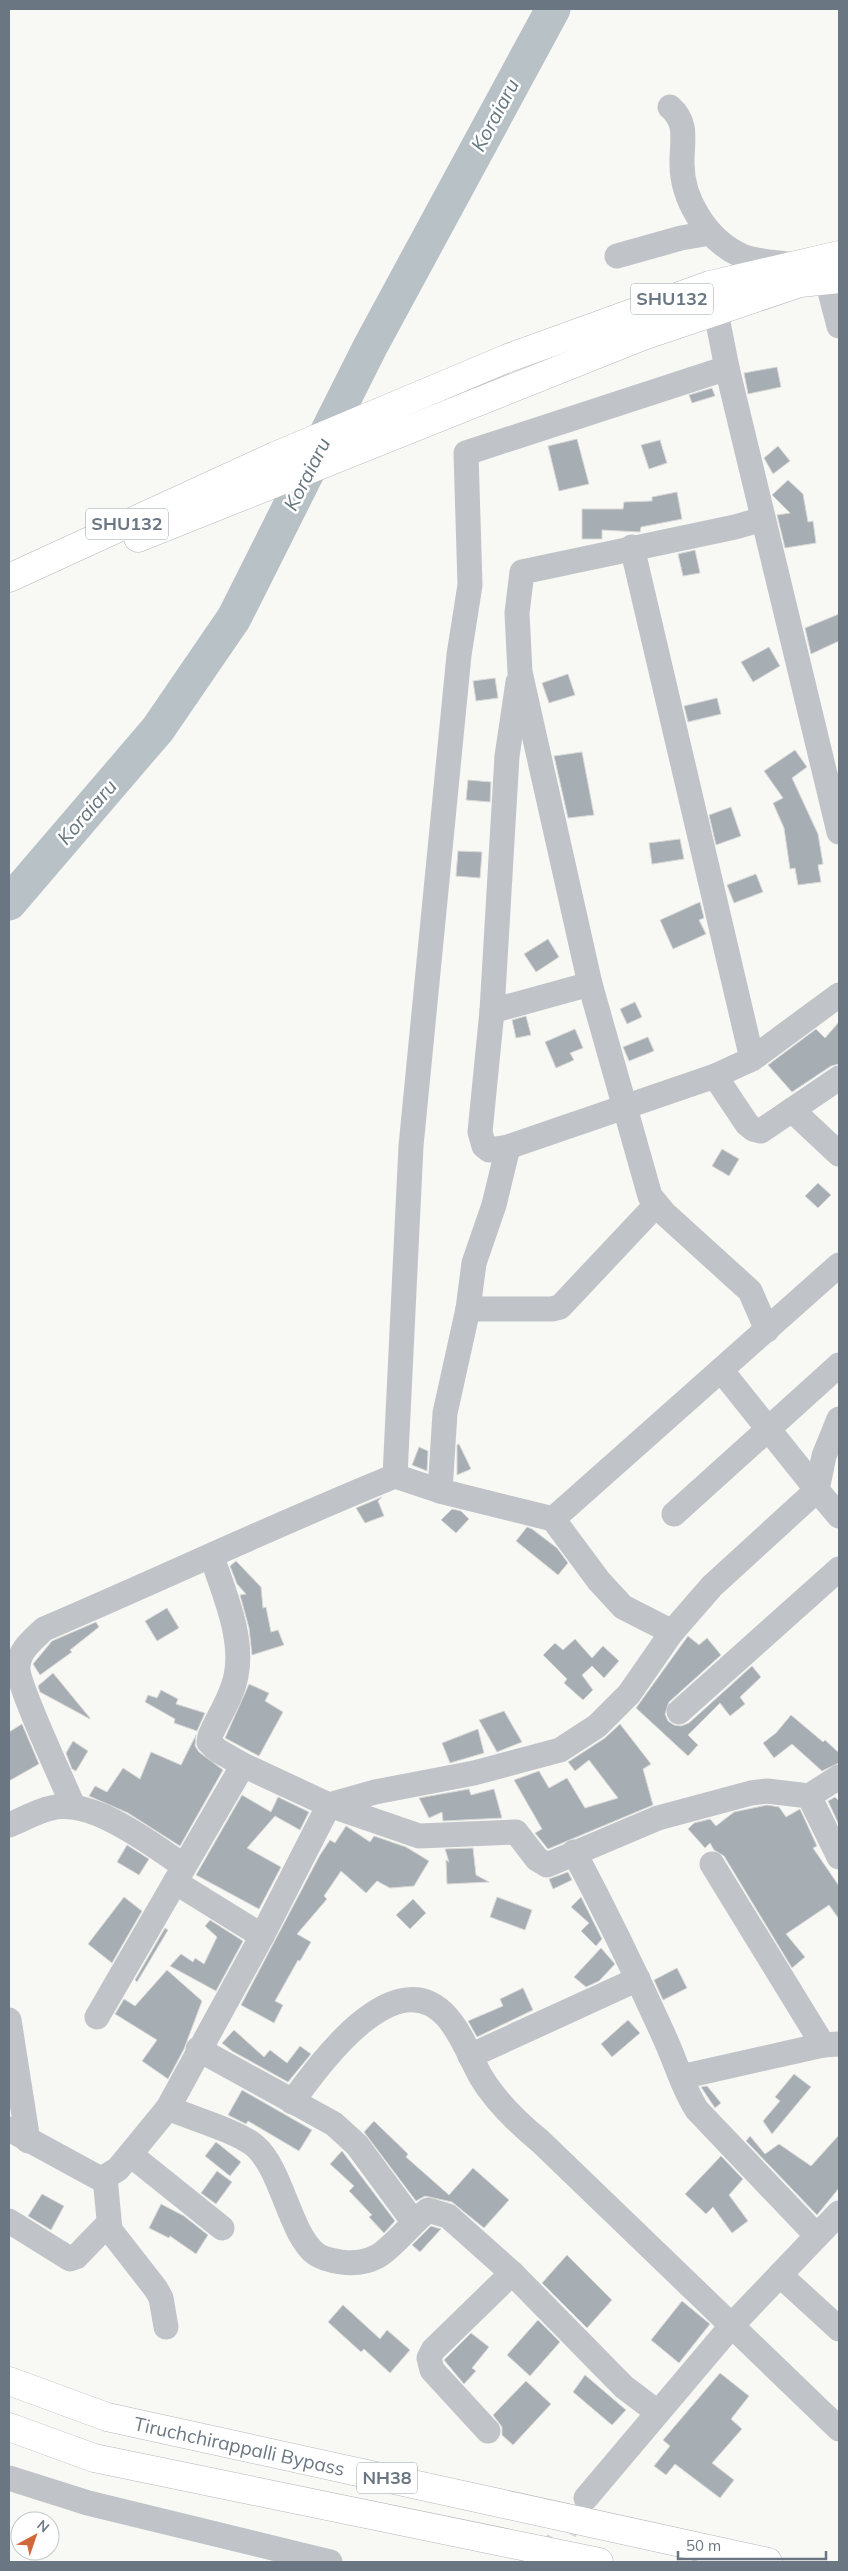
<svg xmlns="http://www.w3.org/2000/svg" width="848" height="2571" viewBox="0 0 848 2571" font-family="Mulish,sans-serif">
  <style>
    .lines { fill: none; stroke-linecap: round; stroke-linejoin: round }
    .river { stroke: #b8c1c6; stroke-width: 35 }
    .building { fill: #a6adb3; stroke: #d9d9d8 }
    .minor-tunnel { stroke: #d4d8d8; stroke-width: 25; stroke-dasharray: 25 12; stroke-linecap: butt }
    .major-casing { stroke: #b4b7bb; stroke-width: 29 }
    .highway-casing { stroke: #b3b7ba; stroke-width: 29 }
    .minor { stroke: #c0c3c7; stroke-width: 25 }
    .major { stroke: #fff; stroke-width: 28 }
    .highway { stroke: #fff; stroke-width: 28 }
    .labels { text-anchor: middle; stroke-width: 5; stroke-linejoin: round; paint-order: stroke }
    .shield { fill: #fff; stroke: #97a0a8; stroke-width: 1 }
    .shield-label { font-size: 18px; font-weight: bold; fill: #6a7783 }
    .street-label { font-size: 19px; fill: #6a7783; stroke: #fff }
    .water-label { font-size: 20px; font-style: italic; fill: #66777f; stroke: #fff }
  </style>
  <rect width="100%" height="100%" fill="#f8f8f5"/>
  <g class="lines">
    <path class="river" d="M9 903 158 729 234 618 370 347 553 9"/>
  </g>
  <g class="building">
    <path d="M777 367 781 387 748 394 744 373Z"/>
    <path d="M712 388 715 396 692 403 689 395Z"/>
    <path d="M577 439 589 484 559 491 548 446Z"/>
    <path d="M660 440 667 463 649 469 641 445Z"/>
    <path d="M778 446 790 461 773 474 764 458Z"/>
    <path d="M788 480 803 494 808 522 813 521 816 543 785 548 777 515 790 513 772 495Z"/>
    <path d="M677 492 682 519 641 527 640 532 602 530V539H582V509H623L624 502 652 501V497Z"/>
    <path d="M695 550 700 573 683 576 678 554Z"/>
    <path d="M839 614V641L811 654 805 628Z"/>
    <path d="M769 647 780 666 753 682 741 662Z"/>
    <path d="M568 674 575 695 549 703 542 683Z"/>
    <path d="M495 678 498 698 476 701 473 681Z"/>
    <path d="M717 698 721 714 688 722 684 706Z"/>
    <path d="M795 750 807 767 792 778 818 834 823 864 818 865 821 882 798 885 795 868 790 869 784 828 773 803 783 798 764 771Z"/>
    <path d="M582 752 594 815 568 818 554 756Z"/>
    <path d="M468 780 491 782 490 802 466 800Z"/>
    <path d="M731 807 741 836 716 845 709 815Z"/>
    <path d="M680 839 684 859 652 864 649 843Z"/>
    <path d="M458 851 482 852 480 878 456 876Z"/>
    <path d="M756 874 763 892 734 903 727 885Z"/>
    <path d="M700 902 704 918 699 920 706 934 673 949 660 920Z"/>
    <path d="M548 939 559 957 536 972 524 954Z"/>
    <path d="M635 1002 642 1017 627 1024 620 1009Z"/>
    <path d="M526 1016 531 1035 516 1038 512 1020Z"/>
    <path d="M839 1022V1064L831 1066 792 1092 768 1065 816 1029 825 1038Z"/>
    <path d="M575 1029 583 1048 570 1053 574 1060 556 1068 545 1042Z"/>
    <path d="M648 1037 654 1051 629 1061 623 1047Z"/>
    <path d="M722 1149 739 1159 729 1176 712 1166Z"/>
    <path d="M818 1183 831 1195 818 1208 805 1196Z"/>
    <path d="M459 1444 471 1469 457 1475V1445Z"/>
    <path d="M419 1447 428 1451 427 1471 412 1465Z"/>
    <path d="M382 1497 378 1501 384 1516 365 1523 356 1508Z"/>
    <path d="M452 1509 461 1511 469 1519 456 1533 441 1520Z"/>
    <path d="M527 1527 532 1529 557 1548 568 1563 558 1575 516 1541Z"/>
    <path d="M236 1561 261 1587 263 1608 266 1607 271 1632 278 1630 284 1645 252 1655 249 1628 240 1595 246 1594 237 1584 230 1566Z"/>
    <path d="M167 1608 179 1628 157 1641 145 1621Z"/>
    <path d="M96 1622 99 1627 70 1650 72 1652 40 1675 33 1664 52 1641Z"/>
    <path d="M688 1636 699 1645 707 1638 721 1655 669 1702 665 1714 668 1721 674 1725 681 1726 689 1723 752 1666 761 1677 740 1697 745 1704 730 1716 720 1703 688 1735 698 1745 688 1756 636 1708Z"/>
    <path d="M575 1639 592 1658 603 1646 619 1661 604 1678 592 1666 582 1675 593 1690 583 1700 564 1683 567 1679 543 1655 555 1643 563 1650Z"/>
    <path d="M53 1673 90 1718V1719L40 1692 38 1686Z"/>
    <path d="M249 1684 269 1693 265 1701 283 1712 259 1756 225 1738Z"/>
    <path d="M161 1690 178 1699 176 1704 205 1713 197 1731 174 1723 175 1719 145 1702 148 1695 157 1698Z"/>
    <path d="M504 1711 522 1742 497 1752 479 1720Z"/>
    <path d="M791 1715 823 1742 825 1740 839 1753V1763L822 1771 792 1744 774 1758 763 1743 776 1733Z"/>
    <path d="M22 1724 39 1764 9 1781V1732Z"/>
    <path d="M620 1724 651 1764 643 1769 653 1805 548 1849 535 1833 542 1829 514 1780 539 1771 549 1788 567 1778 585 1808 618 1798 589 1760 575 1771 568 1762 605 1738Z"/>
    <path d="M478 1729 484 1753 450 1763 442 1743Z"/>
    <path d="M196 1735 195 1746 199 1752 223 1770 180 1846 128 1813 89 1796 95 1786 107 1792 123 1768 140 1779 151 1752 181 1765Z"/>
    <path d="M73 1741 88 1751 76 1771 72 1769 66 1753Z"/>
    <path d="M469 1789 471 1795 494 1789 502 1818 443 1821 442 1812 429 1818 419 1798Z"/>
    <path d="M242 1795 271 1812 278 1797 309 1812 300 1830 275 1816 247 1848 281 1867 259 1909 196 1875Z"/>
    <path d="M835 1797 839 1801V1825L828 1801Z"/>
    <path d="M767 1805 779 1807 786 1817 800 1809 817 1846 813 1848 839 1886V1919L829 1905 786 1934 805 1957 792 1968 724 1856 714 1850 710 1843 705 1848 688 1829 694 1823 710 1819 716 1826 734 1812Z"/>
    <path d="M346 1826 370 1842 374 1836 406 1847 429 1861 414 1886 390 1888 377 1881 366 1893 341 1871 324 1896 327 1899 297 1934 311 1942 300 1961 298 1960 275 2001 283 2005 274 2023 241 2005 320 1855 330 1840 335 1843Z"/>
    <path d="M127 1845 149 1859 139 1875 117 1862Z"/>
    <path d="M473 1848 476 1875 489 1882 447 1884 446 1860 449 1862 445 1849Z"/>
    <path d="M568 1872 572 1880 553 1889 549 1879Z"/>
    <path d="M124 1897 142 1911 112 1963 88 1944Z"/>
    <path d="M497 1897 532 1910 525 1930 490 1917Z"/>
    <path d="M581 1897 602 1939 596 1946 581 1931 589 1923 571 1907Z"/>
    <path d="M413 1899 426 1913 410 1929 396 1915Z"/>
    <path d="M210 1920 243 1941 216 1991 170 1966 181 1954 193 1962 195 1958 204 1964 217 1937 205 1926Z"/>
    <path d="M165 1928 168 1930 137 1982 135 1980Z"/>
    <path d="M601 1948 615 1964 599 1981 586 1987 574 1977Z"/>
    <path d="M677 1968 687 1988 663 2000 654 1980Z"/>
    <path d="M167 1970 202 2001 184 2049 168 2079 142 2061 157 2040 115 2014 124 1999 135 2006Z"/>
    <path d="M523 1988 533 2010 477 2037 468 2021 503 2006 500 1999Z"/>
    <path d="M628 2020 640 2033 612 2057 601 2044Z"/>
    <path d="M234 2030 264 2057 270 2050 287 2063 300 2046 311 2054 288 2082 232 2051 222 2043Z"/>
    <path d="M794 2074 811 2087 772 2134 763 2121 780 2101 775 2097Z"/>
    <path d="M707 2086 721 2103 715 2108 701 2087Z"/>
    <path d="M242 2090 312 2130 299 2151 248 2121 246 2124 228 2115Z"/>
    <path d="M374 2121 408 2154 406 2157 449 2195 473 2168 509 2200 484 2228 452 2202 425 2196 416 2201 364 2132Z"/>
    <path d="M839 2135V2188L817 2215 746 2141 750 2136 765 2154 779 2144 811 2166Z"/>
    <path d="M216 2142 241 2162 230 2176 205 2156Z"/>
    <path d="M342 2151 395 2221 384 2233 369 2217 372 2215 349 2191 354 2186 330 2164Z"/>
    <path d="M721 2156 743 2179 729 2195 748 2221 732 2233 713 2207 706 2214 685 2194Z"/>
    <path d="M217 2171 232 2182 216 2204 201 2193Z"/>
    <path d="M42 2194 64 2206 51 2230 28 2216Z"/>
    <path d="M161 2204 184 2216 208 2235 196 2254 170 2236 169 2238 149 2228Z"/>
    <path d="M431 2226 441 2229 420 2252 412 2245Z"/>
    <path d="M567 2255 612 2300 587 2328 542 2283Z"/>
    <path d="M682 2301 710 2324 679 2363 651 2340Z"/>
    <path d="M343 2305 380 2339 387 2330 410 2350 390 2373 364 2349 361 2352 328 2322Z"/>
    <path d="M538 2320 560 2342 530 2376 507 2355Z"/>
    <path d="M471 2333 489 2347 472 2368 476 2371 464 2384 444 2360Z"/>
    <path d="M720 2373 749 2396 731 2419 742 2429 712 2463 734 2480 720 2498 675 2464 666 2475 654 2466 670 2446 663 2440Z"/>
    <path d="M585 2375 626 2410 612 2425 573 2392Z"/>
    <path d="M526 2381 551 2404 513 2445 502 2435V2427L493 2415Z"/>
  </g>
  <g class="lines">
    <path class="minor-tunnel" d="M545 2562 582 2503"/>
    <g class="major-casing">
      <g id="major">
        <path d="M138 538 643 336 800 283 839 279"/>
        <path d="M9 578 275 456 508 358 710 285 839 255"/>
      </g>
    </g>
    <g class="highway-casing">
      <g id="highway">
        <path id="s1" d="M9 2381 107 2417 768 2562"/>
        <path d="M9 2427 94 2458 599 2562"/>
      </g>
    </g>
    <g class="minor">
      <path d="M670 107C688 123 682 140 682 161 681 198 706 239 740 255 755 262 773 262 789 264"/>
      <path d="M617 256 681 238 710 233"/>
      <path d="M822 261 839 326"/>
      <path d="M712 292 727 368"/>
      <path d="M763 519 735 527 522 572 517 613 520 672 590 984 650 1196 664 1213 750 1291 767 1330"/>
      <path d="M632 547 752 1059"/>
      <path d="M518 682 507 756 492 1011 480 1132 484 1146 489 1150 508 1147 715 1076 752 1059 839 995"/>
      <path d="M492 1011 590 984"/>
      <path d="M715 1076 747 1124 753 1129 761 1131 839 1078"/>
      <path d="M792 1110 839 1154"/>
      <path d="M468 1309H552L560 1307 656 1205"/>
      <path d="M721 1370 817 1490"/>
      <path d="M395 1476 440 1491 553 1519 839 1265"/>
      <path d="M817 1490 824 1456 839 1419"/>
      <path d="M440 1491 445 1413 468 1309 474 1263 494 1205 508 1147"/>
      <path d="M674 1514 839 1365"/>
      <path d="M553 1519 599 1581 623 1607 672 1632"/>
      <path d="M212 1557C224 1593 244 1638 236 1676 232 1697 218 1717 210 1736L209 1742 217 1750 243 1765"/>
      <path d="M679 1712 839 1569"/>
      <path d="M809 1796 839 1857"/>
      <path d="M73 1806C64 1783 16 1683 18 1666 19 1650 34 1639 44 1629 161 1579 277 1524 395 1476L411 1146 459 655 470 585 466 453 727 368 839 832"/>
      <path d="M9 1825C22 1820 37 1811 51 1808 93 1798 151 1844 184 1866"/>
      <path d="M574 1852C606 1912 635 1972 663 2034 675 2059 682 2087 697 2110L817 2236"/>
      <path d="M712 1864 823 2045"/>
      <path d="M175 1882 262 1936"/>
      <path d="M97 2017 243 1765 329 1805 419 1836 516 1832 537 1859 547 1865 658 1818 751 1793 767 1791 809 1796 839 1777"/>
      <path d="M9 2020 28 2141"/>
      <path d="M198 2049 334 2124 357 2145 413 2221"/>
      <path d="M470 2056 638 1979"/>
      <path d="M681 2077 823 2045 838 2044"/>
      <path d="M292 2102C319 2065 395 1958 447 2017 462 2034 470 2057 481 2077 496 2102 517 2122 540 2141L839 2429"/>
      <path d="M168 2108C191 2118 237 2131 255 2146 282 2169 290 2235 316 2254 323 2259 334 2261 341 2262 354 2264 367 2262 378 2256 391 2249 413 2222 428 2210L448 2216 512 2273 624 2387 657 2412"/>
      <path d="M9 2129 97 2177H105L118 2169 168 2108 262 1936 329 1805 375 1792 474 1773 560 1750 597 1726 629 1694 672 1632 712 1586 817 1490 839 1516"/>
      <path d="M131 2155 222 2228"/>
      <path d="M105 2177 110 2230 156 2289 161 2298 166 2327"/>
      <path d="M9 2221 70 2259 76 2257 108 2224"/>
      <path d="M780 2275 839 2329"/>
      <path d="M488 2431 432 2370 429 2358 433 2350 512 2273"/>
      <path d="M9 2478 88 2503 330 2562"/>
      <path d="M586 2498 733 2324 839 2213"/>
    </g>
    <use href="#major" class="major"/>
    <use href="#highway" class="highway"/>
  </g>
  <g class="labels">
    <g class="shield">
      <rect x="631" y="283.5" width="82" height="31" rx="4"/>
      <rect x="86" y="508.5" width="82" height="31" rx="4"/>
      <rect x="357" y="2462.5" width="60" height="31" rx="4"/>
    </g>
    <g class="shield-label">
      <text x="672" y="305">SHU132</text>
      <text x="127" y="530">SHU132</text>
      <text x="387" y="2484">NH38</text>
    </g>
    <g class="street-label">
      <text dy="7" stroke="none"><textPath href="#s1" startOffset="240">Tiruchchirappalli Bypass</textPath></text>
    </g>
    <g class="water-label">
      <text transform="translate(495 115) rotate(-62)" y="7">Koraiaru</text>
      <text transform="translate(307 474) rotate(-63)" y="7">Koraiaru</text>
      <text transform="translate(87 812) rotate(-49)" y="7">Koraiaru</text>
    </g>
  </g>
  <rect width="848" height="2571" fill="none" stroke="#6a7783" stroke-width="20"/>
  <g transform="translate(35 2536) rotate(40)"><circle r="24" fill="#ffffff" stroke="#c3c9cd"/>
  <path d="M0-4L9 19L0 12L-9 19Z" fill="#d2673b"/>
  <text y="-8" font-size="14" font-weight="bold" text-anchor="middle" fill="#6a7783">N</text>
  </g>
  <path d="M678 2551v8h148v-8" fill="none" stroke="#6a7783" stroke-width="2.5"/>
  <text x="686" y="2551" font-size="15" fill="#6a7783" stroke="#ffffff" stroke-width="4" paint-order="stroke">50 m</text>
</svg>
